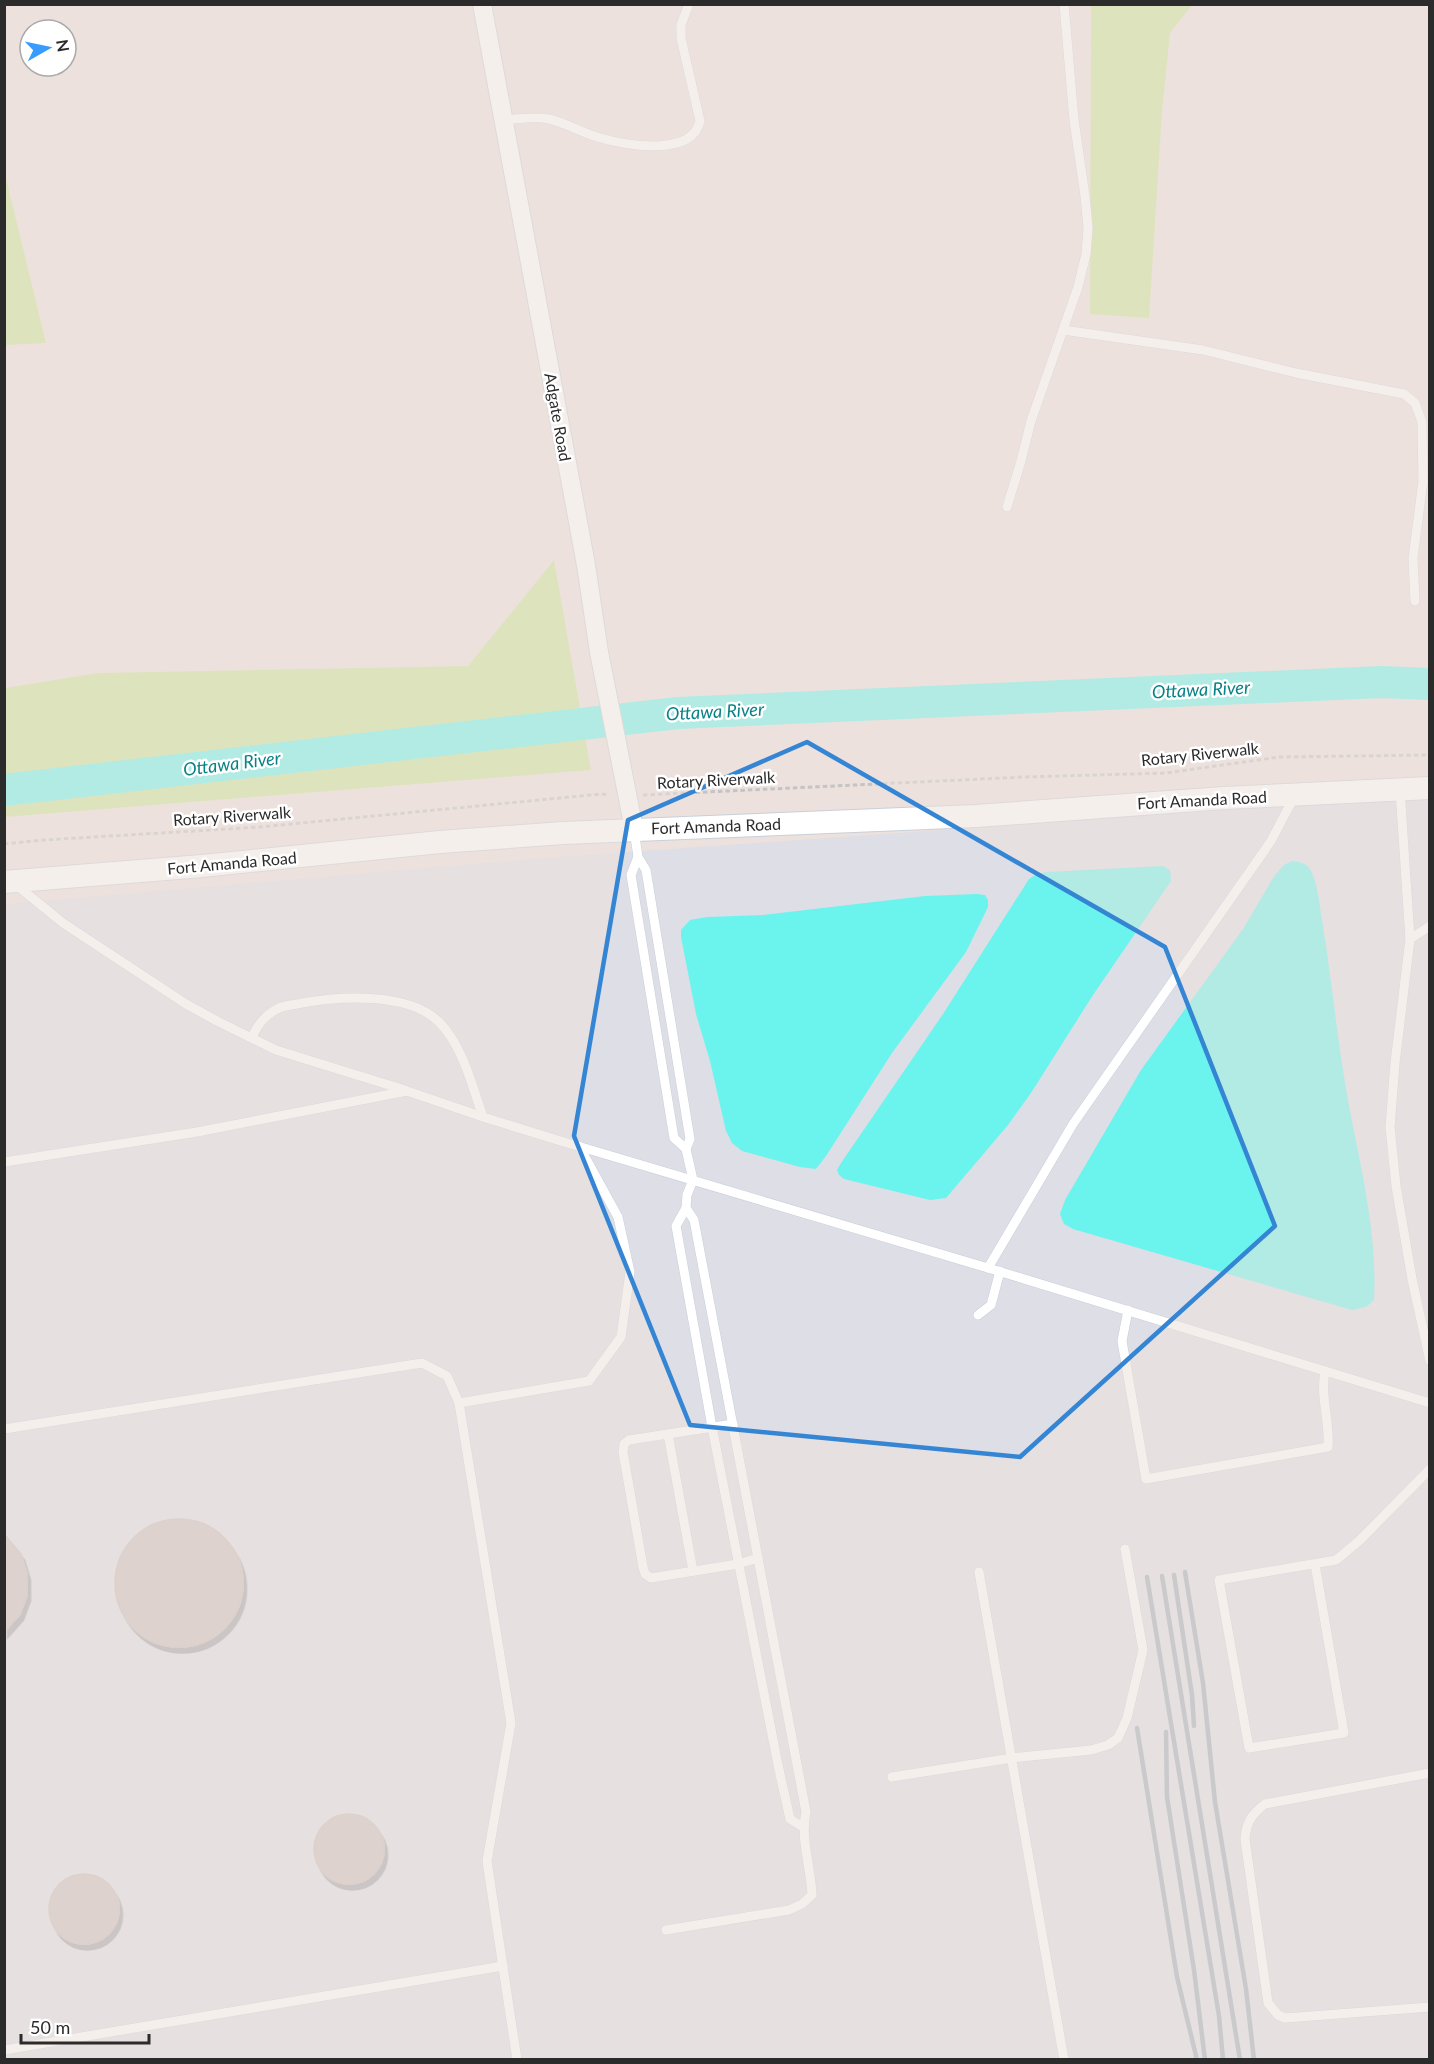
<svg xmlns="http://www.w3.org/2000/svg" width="1434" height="2064" viewBox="0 0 1434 2064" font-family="Lato,sans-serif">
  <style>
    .industrial { fill: #dddee6 }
    .green { fill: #cbe697 }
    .water { fill: #6bf4ed }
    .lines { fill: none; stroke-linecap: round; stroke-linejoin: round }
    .river { stroke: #6bf4ed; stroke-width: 32 }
    .building { fill: #c9bfbb; stroke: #c9bcb6; stroke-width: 1.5; filter: url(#shadow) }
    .service-casing { stroke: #c8d0d9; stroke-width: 10 }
    .minor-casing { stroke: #c8d0d9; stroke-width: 20 }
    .tertiary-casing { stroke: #c8d0d9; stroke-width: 24 }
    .path { stroke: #c4c4c4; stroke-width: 3; stroke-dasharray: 4.5 3; stroke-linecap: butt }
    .service { stroke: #fff; stroke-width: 9 }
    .minor { stroke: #fff; stroke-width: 18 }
    .tertiary { stroke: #fff; stroke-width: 22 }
    .rail { stroke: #9faab6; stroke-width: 4.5 }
    .marked { fill: none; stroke: #3585d5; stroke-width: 4.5; stroke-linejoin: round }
    .labels { text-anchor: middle; stroke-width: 5; stroke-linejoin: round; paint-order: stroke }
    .street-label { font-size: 16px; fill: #2b2b2b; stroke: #fff }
    .water-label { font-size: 18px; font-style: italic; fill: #098286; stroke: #fff }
  </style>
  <defs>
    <filter id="shadow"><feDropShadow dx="3.5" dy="6" stdDeviation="0" flood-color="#0004"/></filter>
  </defs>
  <rect width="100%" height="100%" fill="#ede1dd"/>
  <path class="industrial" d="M1429 796V2059L5 2060V904L555 857Z"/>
  <g class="green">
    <path d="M1091 5H1192L1170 33 1162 112 1149 318 1090 314Z"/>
    <path d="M4 174H5L46 343 5 345Z"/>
    <path d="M554 560 591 770 5 817V688L98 673 468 666Z"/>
  </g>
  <g class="water">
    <path d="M1292 861C1300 862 1307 863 1311 871 1318 885 1319 904 1322 920 1331 974 1336 1029 1345 1083 1357 1155 1378 1226 1374 1300L1366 1307 1352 1310 1073 1229 1064 1224 1060 1214 1065 1200 1141 1070 1243 929 1275 875 1284 865Z"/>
    <path d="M1163 866 1170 870 1171 881 1093 995 1031 1093 1008 1125 946 1198 930 1200 844 1179 839 1175 837 1170 841 1163 943 1014 1029 879 1037 874 1046 872Z"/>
    <path d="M977 894 985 895 988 900V907L966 952 892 1053 826 1156 816 1169 800 1167 742 1151 732 1143 726 1131 710 1061 696 1014 681 937V930L690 920 707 917 763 915 925 896Z"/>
  </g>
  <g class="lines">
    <path class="river" d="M4 790 678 713 1381 682 1430 684"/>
  </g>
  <g class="building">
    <circle cx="179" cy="1583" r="64"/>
    <path d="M4 1534 21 1554 27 1574V1595L20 1614 4 1632Z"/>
    <circle cx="349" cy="1849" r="35"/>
    <circle cx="84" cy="1909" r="35"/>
  </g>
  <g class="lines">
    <g class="service-casing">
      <g id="service">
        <path d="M503 120C518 119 535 116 549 119 566 123 581 132 597 137 624 145 692 158 700 121L681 38V25L689 4"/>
        <path d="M1063 330 1203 350 1296 373 1404 394 1415 403 1422 422 1423 481 1413 558 1415 601"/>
        <path d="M1007 507 1021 461 1031 421 1078 287 1086 254 1088 228 1085 196 1074 120 1064 4"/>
        <path d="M1400 790 1410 939 1395 1063 1390 1127 1396 1186 1412 1279 1430 1361"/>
        <path d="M634 830 638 857 646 870 690 1139 686 1149 693 1180 687 1195 686 1208 676 1226 712 1427 778 1765 790 1819 803 1827"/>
        <path d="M638 857 631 875 674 1138 686 1149"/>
        <path d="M15 884 63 923 186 1004 217 1021 276 1050 405 1090"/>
        <path d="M1410 939 1430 926"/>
        <path d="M252 1037C259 1023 265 1015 279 1008 286 1005 295 1005 302 1003 340 996 409 992 439 1022 463 1046 472 1086 483 1117"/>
        <path d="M4 1162 197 1132 407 1091 483 1117 554 1139 988 1268 1430 1403"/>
        <path d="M988 1268 1073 1124 1271 841 1294 797"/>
        <path d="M1128 1310 1122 1341 1146 1479 1328 1447C1330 1421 1320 1397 1325 1371"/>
        <path d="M978 1315 991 1305 1000 1271"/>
        <path d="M733 1424 629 1440 624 1444 623 1452 643 1567 645 1574 651 1578 738 1564 758 1558"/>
        <path d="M4 1429 422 1363 447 1376 459 1403"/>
        <path d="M668 1434 693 1571"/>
        <path d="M1315 1564 1344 1733 1249 1748 1219 1580 1336 1560 1359 1541 1430 1469"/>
        <path d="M979 1572 1064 2060"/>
        <path d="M1430 1773 1265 1804C1252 1814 1246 1822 1245 1839L1268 2003 1278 2015 1285 2018 1430 2007"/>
        <path d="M892 1777 1012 1758 1091 1750 1108 1745 1118 1738 1127 1718 1143 1650 1125 1549"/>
        <path d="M666 1930 789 1910 802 1904 812 1895C811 1867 800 1839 806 1812L694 1220 686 1208"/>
        <path d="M4 2050 503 1966"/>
        <path d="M517 2060 487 1861 511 1723 459 1403 589 1381 621 1337 630 1272 618 1217 579 1146"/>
      </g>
    </g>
    <g class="minor-casing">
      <path id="minor" d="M482 4 586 565 599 652 634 829"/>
    </g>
    <g class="tertiary-casing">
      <path id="tertiary" d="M4 882 202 866 440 842 563 833 976 816 1224 798 1430 788"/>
    </g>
    <g class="path">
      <path d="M643 795 1024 777 1166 773 1279 757 1430 755"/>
      <path d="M4 844 44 840 260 827 601 794 609 795"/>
    </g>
    <use href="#service" class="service"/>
    <use href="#minor" class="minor"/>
    <use href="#tertiary" class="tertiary"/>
    <g class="rail">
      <path d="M1185 1572 1203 1683 1215 1802 1246 1989 1254 2060"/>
      <path d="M1174 1575 1192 1695 1194 1726"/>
      <path d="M1162 1576 1240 2060"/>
      <path d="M1147 1577 1219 2016 1223 2060"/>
      <path d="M1137 1728 1177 1977 1197 2060"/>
      <path d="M1166 1732 1167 1797 1194 1970 1205 2060"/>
    </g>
  </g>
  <path d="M0 0H1434V2064H0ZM807 742 1165 947 1275 1226 1020 1457 690 1425 574 1136 628 820Z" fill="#ede1dd" fill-opacity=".55" fill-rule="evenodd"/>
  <path class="marked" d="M807 742 1165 947 1275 1226 1020 1457 690 1425 574 1136 628 820Z"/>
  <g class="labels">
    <g class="street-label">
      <text transform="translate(558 417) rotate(80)" y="6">Adgate Road</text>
      <text transform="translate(1200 754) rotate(-6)" y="6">Rotary Riverwalk</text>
      <text transform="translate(716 780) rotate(-3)" y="6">Rotary Riverwalk</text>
      <text transform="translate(1202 800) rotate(-3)" y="6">Fort Amanda Road</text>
      <text transform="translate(232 816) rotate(-4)" y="6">Rotary Riverwalk</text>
      <text transform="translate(716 826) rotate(-2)" y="6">Fort Amanda Road</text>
      <text transform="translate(232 863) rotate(-5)" y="6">Fort Amanda Road</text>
    </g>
    <g class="water-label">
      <text transform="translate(1201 690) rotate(-3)" y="6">Ottawa River</text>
      <text transform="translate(715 712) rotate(-3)" y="6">Ottawa River</text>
      <text transform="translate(232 764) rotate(-7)" y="6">Ottawa River</text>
    </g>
  </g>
  <rect width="1434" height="2064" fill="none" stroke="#2b2b2b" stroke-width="12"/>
  <g transform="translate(48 48) rotate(81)"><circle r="28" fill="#ffffff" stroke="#aaaaaa" stroke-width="1.5"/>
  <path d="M0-4.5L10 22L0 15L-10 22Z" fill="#389cff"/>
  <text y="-9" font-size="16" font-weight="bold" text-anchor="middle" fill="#2b2b2b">N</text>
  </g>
  <path d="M21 2034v9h128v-9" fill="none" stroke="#2b2b2b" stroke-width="3"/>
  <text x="30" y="2034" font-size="18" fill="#2b2b2b" stroke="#ffffff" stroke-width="4.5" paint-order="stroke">50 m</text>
</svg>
